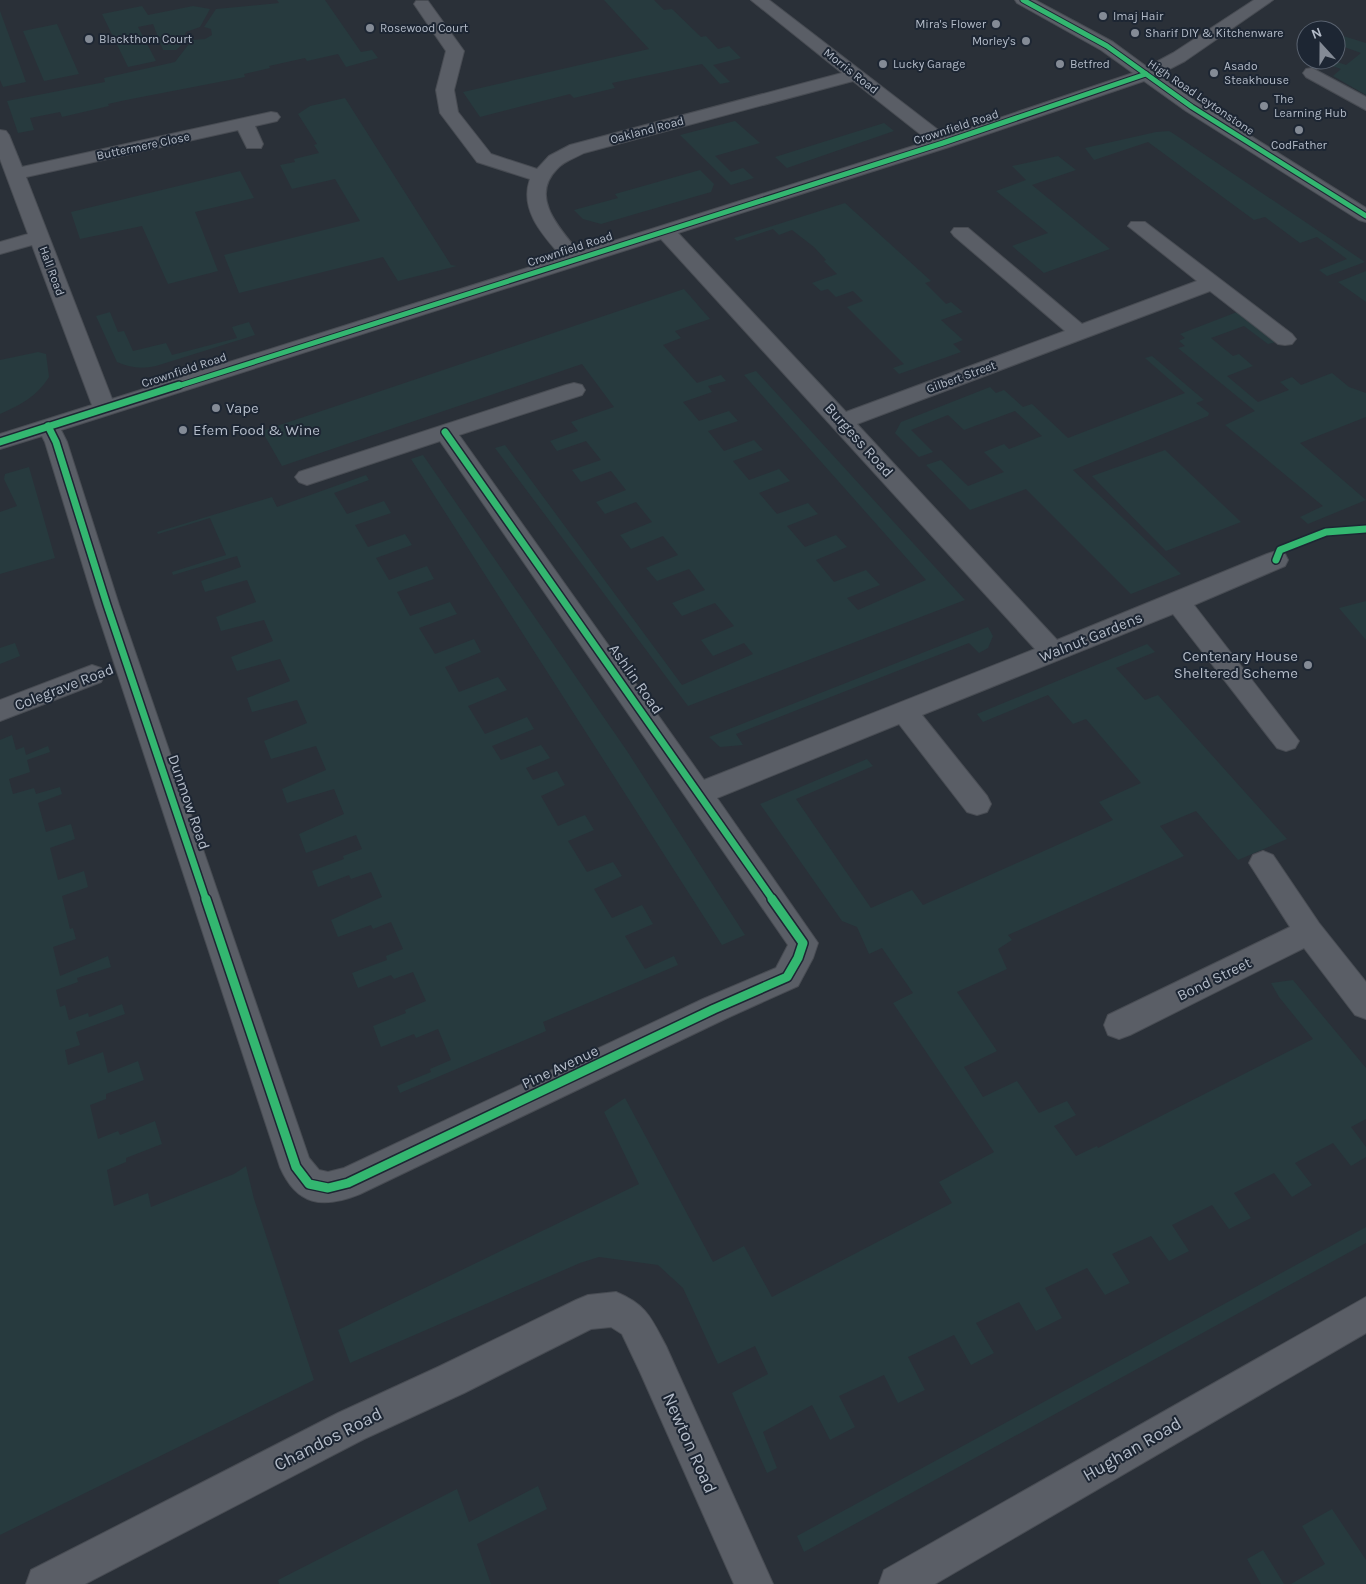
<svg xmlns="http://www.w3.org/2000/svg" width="1366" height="1584" viewBox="0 0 1366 1584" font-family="Karla,sans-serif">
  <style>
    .green { fill: #273a3e }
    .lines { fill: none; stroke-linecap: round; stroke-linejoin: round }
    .minor-casing { stroke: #484c53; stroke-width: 2 }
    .minor { fill: #5a5e66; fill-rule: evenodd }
    .cycleway-far2-casing { stroke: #1d2633; stroke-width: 7 }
    .cycleway-far1-casing { stroke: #1d2633; stroke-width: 10 }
    .cycleway-casing { stroke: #1d2633; stroke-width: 12 }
    .cycleway-far2 { stroke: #33b770; stroke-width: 5 }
    .cycleway-far1 { stroke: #33b770; stroke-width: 7 }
    .cycleway { stroke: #33b770; stroke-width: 9 }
    .poi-dot { fill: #848b96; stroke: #1d2633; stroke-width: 2 }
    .labels { text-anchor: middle; stroke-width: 4; stroke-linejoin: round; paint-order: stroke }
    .far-poi-label { font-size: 12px; fill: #b4bcc9; stroke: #1d2633; text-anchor: start }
    .far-street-label { font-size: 12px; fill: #b4bcc9; stroke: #1d2633 }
    .poi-label { font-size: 15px; fill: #b4bcc9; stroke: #1d2633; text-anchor: start }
    .street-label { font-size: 15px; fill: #b4bcc9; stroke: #1d2633 }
    .near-street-label { font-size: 18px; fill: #b4bcc9; stroke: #1d2633 }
  </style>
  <rect width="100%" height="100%" fill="#2a3038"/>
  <g class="green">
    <path d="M277 0H325L361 52 372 50 378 58 346 67 338 54 307 61 305 58 269 66 270 68 244 74 245 77 126 100 108 104 109 106 62 117 60 112 30 118 34 130 18 133 7 101 105 82 104 78 175 62 192 40 205 39 212 35 211 29 204 27 216 9 279 3Z"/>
    <path d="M604 0H654L664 10 672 9 701 37 706 36 718 49 729 46 741 58 713 65 730 82 720 84 702 64 612 83 615 88 574 98 570 94 480 117 463 92 649 49Z"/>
    <path d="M142 6 148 15 193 6 210 9 200 27 186 32 184 36 188 39 176 50H163L153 24 138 27 156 61 128 67 102 14Z"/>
    <path d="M0 11 26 82 3 87 0 80Z"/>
    <path d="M57 24 79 74 44 81 23 31Z"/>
    <path d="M1340 35 1366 43V95L1333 76 1341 69 1315 60H1331L1346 65 1361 53 1336 44V37Z"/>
    <path d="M345 98 451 265 457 266 398 281 383 257 239 293 224 255 360 221 335 179 292 189 280 165 295 162 294 159 319 153 314 145 317 144 298 114 310 106Z"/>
    <path d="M735 121 760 143 715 156 731 172 743 168 754 178 731 185 680 135Z"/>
    <path d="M884 123 894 131 787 168 775 157Z"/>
    <path d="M1169 131 1174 134 1365 262 1327 276 1319 270 1347 259 1317 237 1300 243 1265 217 1254 220 1148 142 1094 160 1085 148 1156 132Z"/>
    <path d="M1058 156 1076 170 1032 185 1110 249 1044 273 1012 246 1048 233 996 191 1026 180 1012 166Z"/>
    <path d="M700 170 714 184 711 192 601 224 583 219 574 210 618 198 615 194Z"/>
    <path d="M240 171 254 198 195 212 218 271 168 284 142 226 80 239 71 212Z"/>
    <path d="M845 203 931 281 925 283 946 304 951 302 963 312 941 320 963 340 953 344 961 352 899 374 893 368 904 364 847 307 863 301 853 291 836 297 828 289 821 291 812 283 837 274 824 261 826 260 814 247 792 230 779 235 773 229 737 241 734 238Z"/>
    <path d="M1366 271V302L1338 282Z"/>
    <path d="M684 289 710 319 675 331 681 338 663 345 697 383 721 375 726 381 708 386 712 392 683 402 699 421 729 411 738 421 708 431 724 451 754 440 763 450 733 461 749 480 779 469 790 481 759 493 777 514 808 503 818 514 787 526 805 547 836 535 847 547 816 560 834 582 866 570 880 585 847 598 858 610 926 580 744 375 756 371 965 600 688 706 495 448 505 445 682 685 753 654 744 643 713 656 701 640 734 626 715 603 682 616 672 603 705 590 689 569 657 581 646 568 678 555 663 536 631 549 620 535 652 522 636 502 605 514 596 502 626 490 611 471 581 482 572 470 601 460 586 441 557 451 550 441 578 431 571 422 614 407 582 364 282 466 262 431Z"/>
    <path d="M110 312 118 332 124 331 133 351 166 343 172 355 237 338 232 327 249 322 255 335 156 366C141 369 131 368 117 362L96 316Z"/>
    <path d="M1237 312 1276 342 1268 344 1244 326 1211 338 1233 356 1239 354 1253 366 1227 376 1258 402 1289 390 1280 382 1292 377 1301 385 1332 373 1349 387 1366 393V417L1300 443 1366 500 1308 524 1300 517 1323 506 1225 425 1255 411 1178 348 1185 346 1179 341 1185 338 1180 334Z"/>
    <path d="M38 352 46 354 49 377C37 396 21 405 0 414V360Z"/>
    <path d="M1152 356 1204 400 1196 403 1209 413 1208 416 1073 470 1181 574 1131 594 1026 489 970 510 926 465 941 460 968 486 1004 472 984 452 1004 444 1009 449 1042 436 1015 411 964 430 948 415 911 430 933 452 919 457 895 433 901 422 990 387 996 393 1004 390 1023 407 1032 404 1068 438 1185 393 1145 358Z"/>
    <path d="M1165 450 1241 522 1166 551 1092 476Z"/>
    <path d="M423 455 627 751 745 935 722 945 411 459Z"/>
    <path d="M29 467 55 558 0 574V512L17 506 4 479 5 474Z"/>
    <path d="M366 475 369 480 334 493 347 514 384 501 391 513 355 525 368 547 405 534 412 545 376 558 389 580 427 566 434 579 397 592 410 616 450 602 457 614 419 628 435 654 474 639 481 652 445 667 459 692 498 677 507 690 468 706 485 734 527 717 534 729 492 746 501 760 541 745 550 758 526 768 533 780 557 771 565 785 541 796 558 826 585 815 594 830 568 841 587 872 613 862 622 876 594 889 612 918 642 905 653 924 625 936 645 969 674 956 678 965 543 1022 546 1031 400 1093 397 1086 431 1072 430 1069 451 1060 438 1029 416 1038 414 1034 381 1047 373 1026 406 1013 405 1010 426 1001 413 972 394 979 391 975 358 988 352 973 387 960 386 956 403 949 391 922 373 929 371 925 338 937 331 920 382 897 371 872 351 879 349 875 318 887 312 871 344 859 343 856 362 849 356 835 306 853 299 834 344 814 334 789 287 803 282 789 326 770 316 746 271 759 264 741 307 723 297 700 252 712 247 698 290 681 280 659 237 671 231 657 273 641 264 620 221 631 216 617 256 602 247 580 205 592 201 581 241 567 237 556 173 575 172 572 226 555 210 518 158 534 157 532 272 497 277 507Z"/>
    <path d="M1366 601V640L1339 608Z"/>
    <path d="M988 627 993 636 988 648 979 653 969 643 736 734 743 745 720 747 709 737Z"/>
    <path d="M15 643 20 656 0 664V648Z"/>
    <path d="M1147 644 1155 652 1116 668 1145 700 1158 695 1287 839 1238 860 1196 811 1160 826 1184 856 1008 935 1012 940 998 949 1007 969 957 992 997 1051 964 1067 983 1097 1017 1081 1039 1113 1067 1101 1076 1115 1054 1126 1076 1156 1097 1146 1098 1148 1313 1039 1279 997 1271 983 1293 980 1366 1068V1119L1351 1127 1366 1147V1157L1351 1166 1333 1143 1295 1163 1312 1185 1292 1197 1274 1173 1234 1193 1251 1218 1229 1229 1212 1205 1172 1225 1189 1251 1169 1261 1151 1236 1112 1254 1130 1283 1105 1295 1087 1268 1045 1288 1062 1318 1036 1331 1019 1302 976 1323 994 1353 971 1365 954 1335 908 1357 925 1390 898 1403 884 1375 839 1396 855 1427 830 1440 812 1405 763 1432 777 1468 767 1473 732 1393 768 1374 755 1346 718 1364 683 1288 658 1265 599 1257 580 1263 350 1363 338 1330 639 1184 604 1112 625 1098 713 1262 744 1246 772 1297 952 1203 939 1182 994 1152 893 1003 913 993 882 948 869 954 857 927 842 921 760 804 867 759 873 766 796 799 871 908 912 890 923 905 1113 820 1099 802 1141 783 1086 719 1073 724 1048 695 983 722 977 714Z"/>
    <path d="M12 735 16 750 24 747 26 755 48 746 50 752 27 760 30 772 9 779 13 794 34 788 36 794 60 787 62 794 38 803 46 832 71 824 75 839 50 848 58 880 84 871 88 887 62 896 70 929 73 928 76 939 53 947 60 976 108 956 111 967 77 978 78 982 56 990 60 1007 65 1005 69 1020 88 1013 89 1017 122 1004 125 1014 76 1032 80 1045 65 1050 68 1065 103 1052 108 1073 138 1061 144 1080 106 1094V1099L90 1105 98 1139 118 1131 120 1135 155 1121 162 1144 126 1158V1162L107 1170 114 1206 148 1193 151 1207 234 1174 246 1166 254 1199 314 1380 0 1535V740Z"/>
    <path d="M1366 1227V1243L804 1552 797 1536Z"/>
    <path d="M538 1486 547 1509 477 1544 491 1584H279L278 1580 457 1489 469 1522Z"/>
    <path d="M1332 1509 1366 1560V1584H1291L1325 1564 1302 1526Z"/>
    <path d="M1263 1550 1284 1584H1261L1247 1559Z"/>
  </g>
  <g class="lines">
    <g class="minor-casing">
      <g id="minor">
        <path d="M751 0H769L946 136 1133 73 1101 50 1017 3 1015 0H1035L1113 42 1147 67 1173 53 1254 0H1273L1185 61 1158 75 1198 103 1366 208V222L1359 220 1186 111 1144 81 949 147 678 233 846 412 1065 331 954 236 951 232 954 228H968L1082 324 1197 281 1128 226 1131 222H1145L1292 334 1296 339 1292 344 1285 345 1278 344 1210 291 857 424 1057 640 1267 554 1276 551 1285 554 1288 560 1285 566 1194 605 1299 741 1295 748 1286 751 1277 748 1173 614 922 715 987 796 991 804 987 812 977 815 967 812 899 724 717 798 818 943 813 958 798 986 725 1019 360 1194C323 1209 297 1206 280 1167L95 605 45 442 42 436 0 449V434L92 405 32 245 0 254V242L28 234 0 159V130L6 131 9 135 22 167 271 112 277 113 280 117 277 121 255 126 263 144 261 148H247L238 130 26 177 112 399 562 257C543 235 519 210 530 179L477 162 440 113 436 90 446 51 414 4 416 1H428L464 51 454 90 458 112 491 154 537 169 549 156 570 145 842 73ZM853 81 929 141 579 252C560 229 529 197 557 169 564 161 575 158 584 153ZM661 239 1035 649 704 780 459 435 582 395 585 390 582 385 574 383 566 385 299 472 295 477 299 482 307 485 440 441 788 945 776 968 703 999 344 1168 328 1172 319 1170 309 1158 119 605 67 442 61 430Z"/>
        <path d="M1312 68 1366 97V110L1306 77 1303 73 1306 69Z"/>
        <path d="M92 665 101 668 105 675 101 682 0 721V700Z"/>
        <path d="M1263 851 1273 855 1319 923 1366 982V1019L1355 1015 1304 948 1130 1035 1119 1039 1108 1035 1104 1025 1108 1015 1290 927 1249 863 1253 855Z"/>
        <path d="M616 1292C647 1305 651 1318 666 1346L773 1584H734L640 1372 622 1334 611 1327 591 1329 464 1393 364 1439 85 1584H26L31 1570 338 1413 438 1367 576 1300 588 1295Z"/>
        <path d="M1366 1297V1333L935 1584H879L884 1570Z"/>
      </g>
    </g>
    <use href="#minor" class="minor"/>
    <g class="cycleway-far2-casing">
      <g id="cycleway-far2">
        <path d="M1023 0 1107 46 1192 107 1366 216"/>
        <path d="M175 387 943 143 1146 74"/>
      </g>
    </g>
    <g class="cycleway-far1-casing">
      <g id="cycleway-far1">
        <path d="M48 426 56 442 107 605 206 900"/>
        <path d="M445 432 773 900"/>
        <path d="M0 442 179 385"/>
        <path d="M1276 560 1280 550 1326 532 1366 529"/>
      </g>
    </g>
    <g class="cycleway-casing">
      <path id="cycleway" d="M206 899 296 1167 309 1184 328 1188 348 1183 714 1009 787 977 798 958 803 943 772 899"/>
    </g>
    <use href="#cycleway-far2" class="cycleway-far2"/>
    <use href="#cycleway-far1" class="cycleway-far1"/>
    <use href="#cycleway" class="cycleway"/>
  </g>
  <g class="poi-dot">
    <circle cx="1103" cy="16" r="5"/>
    <circle cx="996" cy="24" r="5"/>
    <circle cx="370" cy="28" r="5"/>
    <circle cx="1135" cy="33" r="5"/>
    <circle cx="89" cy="39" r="5"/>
    <circle cx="1026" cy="41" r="5"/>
    <circle cx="883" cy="64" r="5"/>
    <circle cx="1060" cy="64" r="5"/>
    <circle cx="1214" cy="73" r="5"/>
    <circle cx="1264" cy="106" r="5"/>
    <circle cx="1299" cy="130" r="5"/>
    <circle cx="216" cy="408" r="5"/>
    <circle cx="183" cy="430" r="5"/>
    <circle cx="1308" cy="665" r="5"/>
  </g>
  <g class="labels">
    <g class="far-poi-label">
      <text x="1113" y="20">Imaj Hair</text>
      <text x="986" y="28" text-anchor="end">Mira's Flower</text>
      <text x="380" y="32">Rosewood Court</text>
      <text x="1145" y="37">Sharif DIY &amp; Kitchenware</text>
      <text x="99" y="43">Blackthorn Court</text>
      <text x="1016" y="45" text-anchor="end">Morley's</text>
      <text x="893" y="68">Lucky Garage</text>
      <text x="1070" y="68">Betfred</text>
      <text x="1224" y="70">Asado<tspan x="1224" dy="14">Steakhouse</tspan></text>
      <text x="1274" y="103">The<tspan x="1274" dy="14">Learning Hub</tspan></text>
      <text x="1299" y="149" text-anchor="middle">CodFather</text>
    </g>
    <g class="far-street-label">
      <text transform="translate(851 71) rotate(38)" y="4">Morris Road</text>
      <text transform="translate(1201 97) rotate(34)" y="4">High Road Leytonstone</text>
      <text transform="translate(956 127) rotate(-18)" y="4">Crownfield Road</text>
      <text transform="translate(647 130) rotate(-15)" y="4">Oakland Road</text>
      <text transform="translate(143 146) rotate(-12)" y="4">Buttermere Close</text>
      <text transform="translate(570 249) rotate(-18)" y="4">Crownfield Road</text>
      <text transform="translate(52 271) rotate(70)" y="4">Hall Road</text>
      <text transform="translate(184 370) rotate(-18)" y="4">Crownfield Road</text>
      <text transform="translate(961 377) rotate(-20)" y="4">Gilbert Street</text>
    </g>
    <g class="poi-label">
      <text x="226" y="413">Vape</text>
      <text x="193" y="435">Efem Food &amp; Wine</text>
      <text x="1298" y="661" text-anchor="end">Centenary House<tspan x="1298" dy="17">Sheltered Scheme</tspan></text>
    </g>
    <g class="street-label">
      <text transform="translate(859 440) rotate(48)" y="5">Burgess Road</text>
      <text transform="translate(1091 637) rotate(-22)" y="5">Walnut Gardens</text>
      <text transform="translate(636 679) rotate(55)" y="5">Ashlin Road</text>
      <text transform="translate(64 687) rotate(-21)" y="5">Colegrave Road</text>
      <text transform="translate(189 802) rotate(71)" y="5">Dunmow Road</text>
      <text transform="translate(1214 979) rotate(-26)" y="5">Bond Street</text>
      <text transform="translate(560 1067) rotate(-25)" y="5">Pine Avenue</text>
    </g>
    <g class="near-street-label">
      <text transform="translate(328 1439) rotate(-27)" y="6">Chandos Road</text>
      <text transform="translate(690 1443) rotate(66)" y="6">Newton Road</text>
      <text transform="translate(1132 1449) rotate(-30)" y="6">Hughan Road</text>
    </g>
  </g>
  <g transform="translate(1321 45) rotate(339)"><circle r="24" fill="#1d2633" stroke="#59626f"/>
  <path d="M0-4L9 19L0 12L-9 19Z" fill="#848b96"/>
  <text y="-8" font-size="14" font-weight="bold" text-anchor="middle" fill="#b4bcc9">N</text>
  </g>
</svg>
